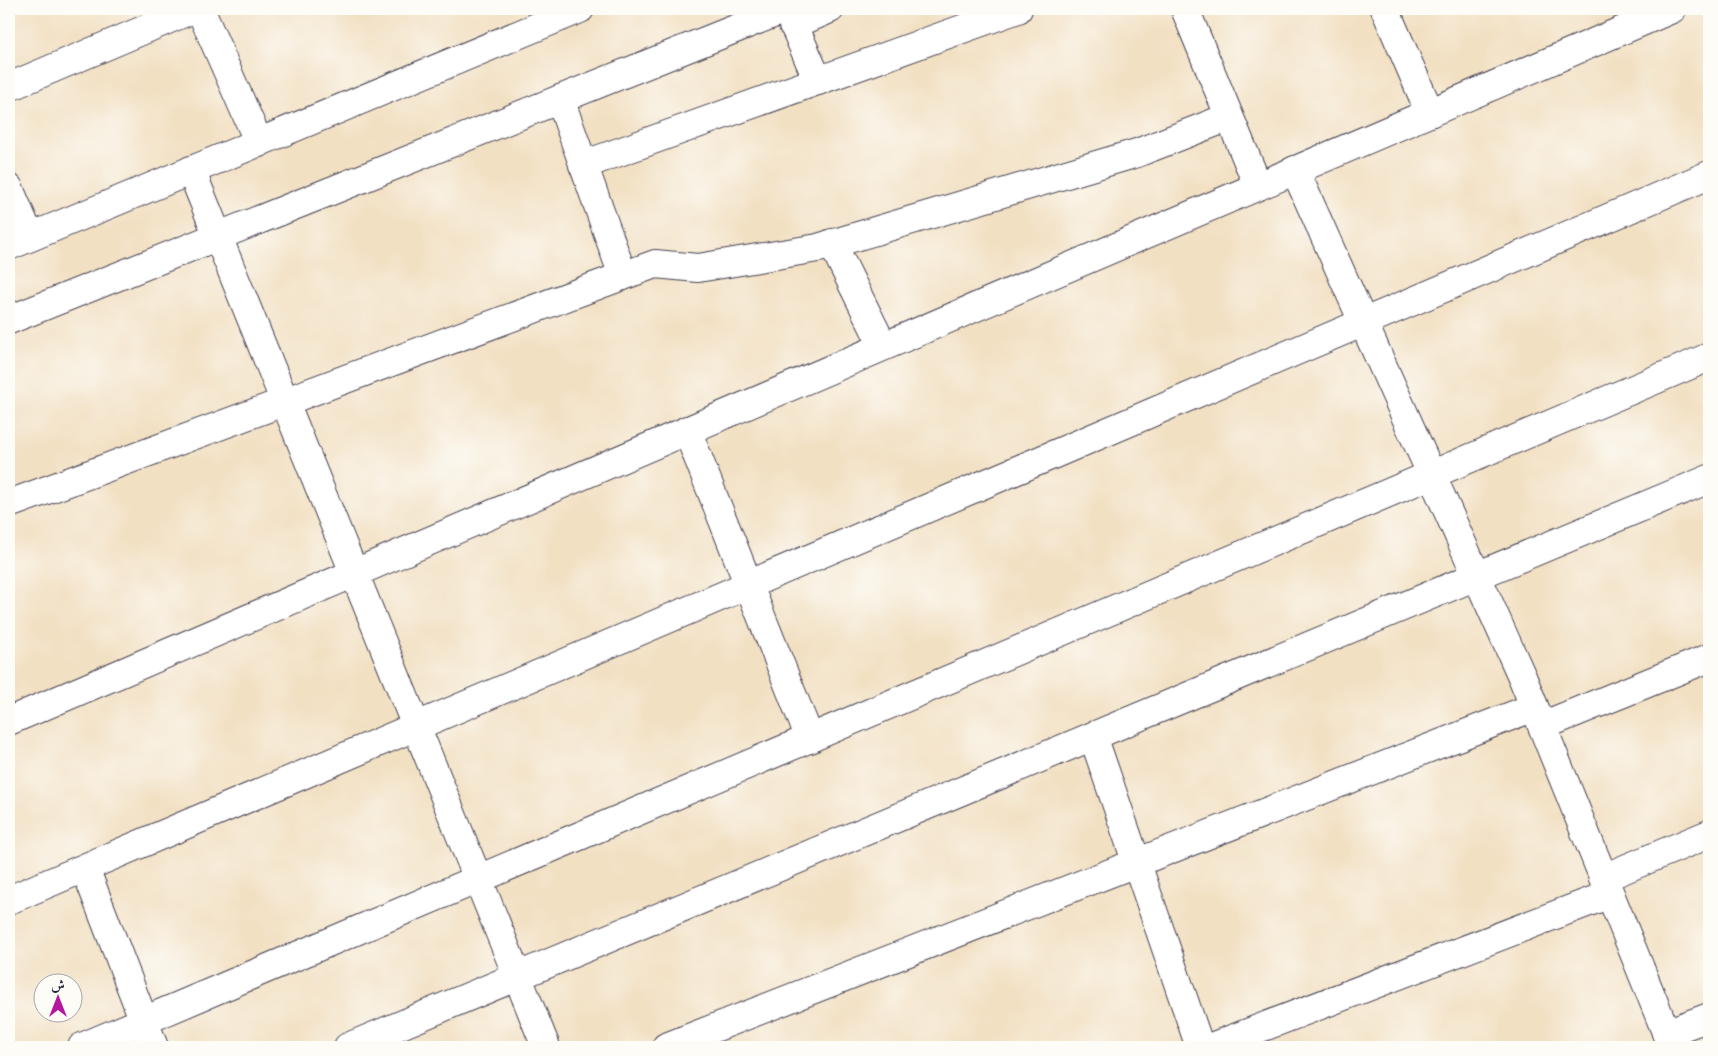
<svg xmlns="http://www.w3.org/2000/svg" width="1718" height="1056" viewBox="0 0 1718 1056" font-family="'Libre Bodoni',Amiri,serif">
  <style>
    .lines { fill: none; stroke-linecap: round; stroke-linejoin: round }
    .minor-casing { stroke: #413e4f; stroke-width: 30 }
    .minor { stroke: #fff; stroke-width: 28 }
  </style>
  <rect width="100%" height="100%" fill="#fdfcf7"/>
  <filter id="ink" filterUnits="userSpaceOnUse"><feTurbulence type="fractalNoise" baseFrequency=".02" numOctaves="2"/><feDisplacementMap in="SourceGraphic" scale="10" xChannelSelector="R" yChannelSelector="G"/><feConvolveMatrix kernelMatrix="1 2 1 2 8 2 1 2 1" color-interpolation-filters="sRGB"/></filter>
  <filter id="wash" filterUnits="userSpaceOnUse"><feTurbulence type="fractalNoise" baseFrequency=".0096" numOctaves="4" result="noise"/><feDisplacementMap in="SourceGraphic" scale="20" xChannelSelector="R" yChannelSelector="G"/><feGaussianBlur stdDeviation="1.12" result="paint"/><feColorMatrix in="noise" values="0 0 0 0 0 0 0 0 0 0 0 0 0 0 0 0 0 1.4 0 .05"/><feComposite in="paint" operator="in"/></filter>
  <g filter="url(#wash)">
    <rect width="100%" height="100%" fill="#f2e0c3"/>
  </g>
  <g filter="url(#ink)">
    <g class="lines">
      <g class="minor-casing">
        <g id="minor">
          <path d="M200 9 259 143"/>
          <path d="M787 9 818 81"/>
          <path d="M1185 9 1258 186"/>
          <path d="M1385 9 1430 113"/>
          <path d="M793 25 830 9"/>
          <path d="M9 87 193 9"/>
          <path d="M560 99 623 276"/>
          <path d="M583 165 1018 9"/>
          <path d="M191 170 546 1047"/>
          <path d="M1295 170 1523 679 1672 1047"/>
          <path d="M9 188 30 237"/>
          <path d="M832 243 883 346"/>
          <path d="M9 246 580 9"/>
          <path d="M9 320 785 9"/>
          <path d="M687 430 810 739"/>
          <path d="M9 504 655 264 698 268 818 248 1137 153 1229 117"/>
          <path d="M9 721 1672 9"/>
          <path d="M1542 726 1709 658"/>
          <path d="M1093 736 1200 1047"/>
          <path d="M85 868 154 1047"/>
          <path d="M1603 878 1709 834"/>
          <path d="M9 900 1709 175"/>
          <path d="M1666 1033 1709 1017"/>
          <path d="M82 1047 1709 357"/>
          <path d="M348 1047 1709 479"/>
          <path d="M666 1047 1534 707"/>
          <path d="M1211 1047 1610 894"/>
        </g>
      </g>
      <use href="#minor" class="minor"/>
    </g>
  </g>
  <rect width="1718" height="1056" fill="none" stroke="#fdfcf7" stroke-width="30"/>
  <g transform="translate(58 998)"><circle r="24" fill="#fdfcf7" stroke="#a5a5ac"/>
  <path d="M0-4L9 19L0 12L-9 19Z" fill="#b5179e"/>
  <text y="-8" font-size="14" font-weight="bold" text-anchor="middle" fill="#22223b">ش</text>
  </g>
</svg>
